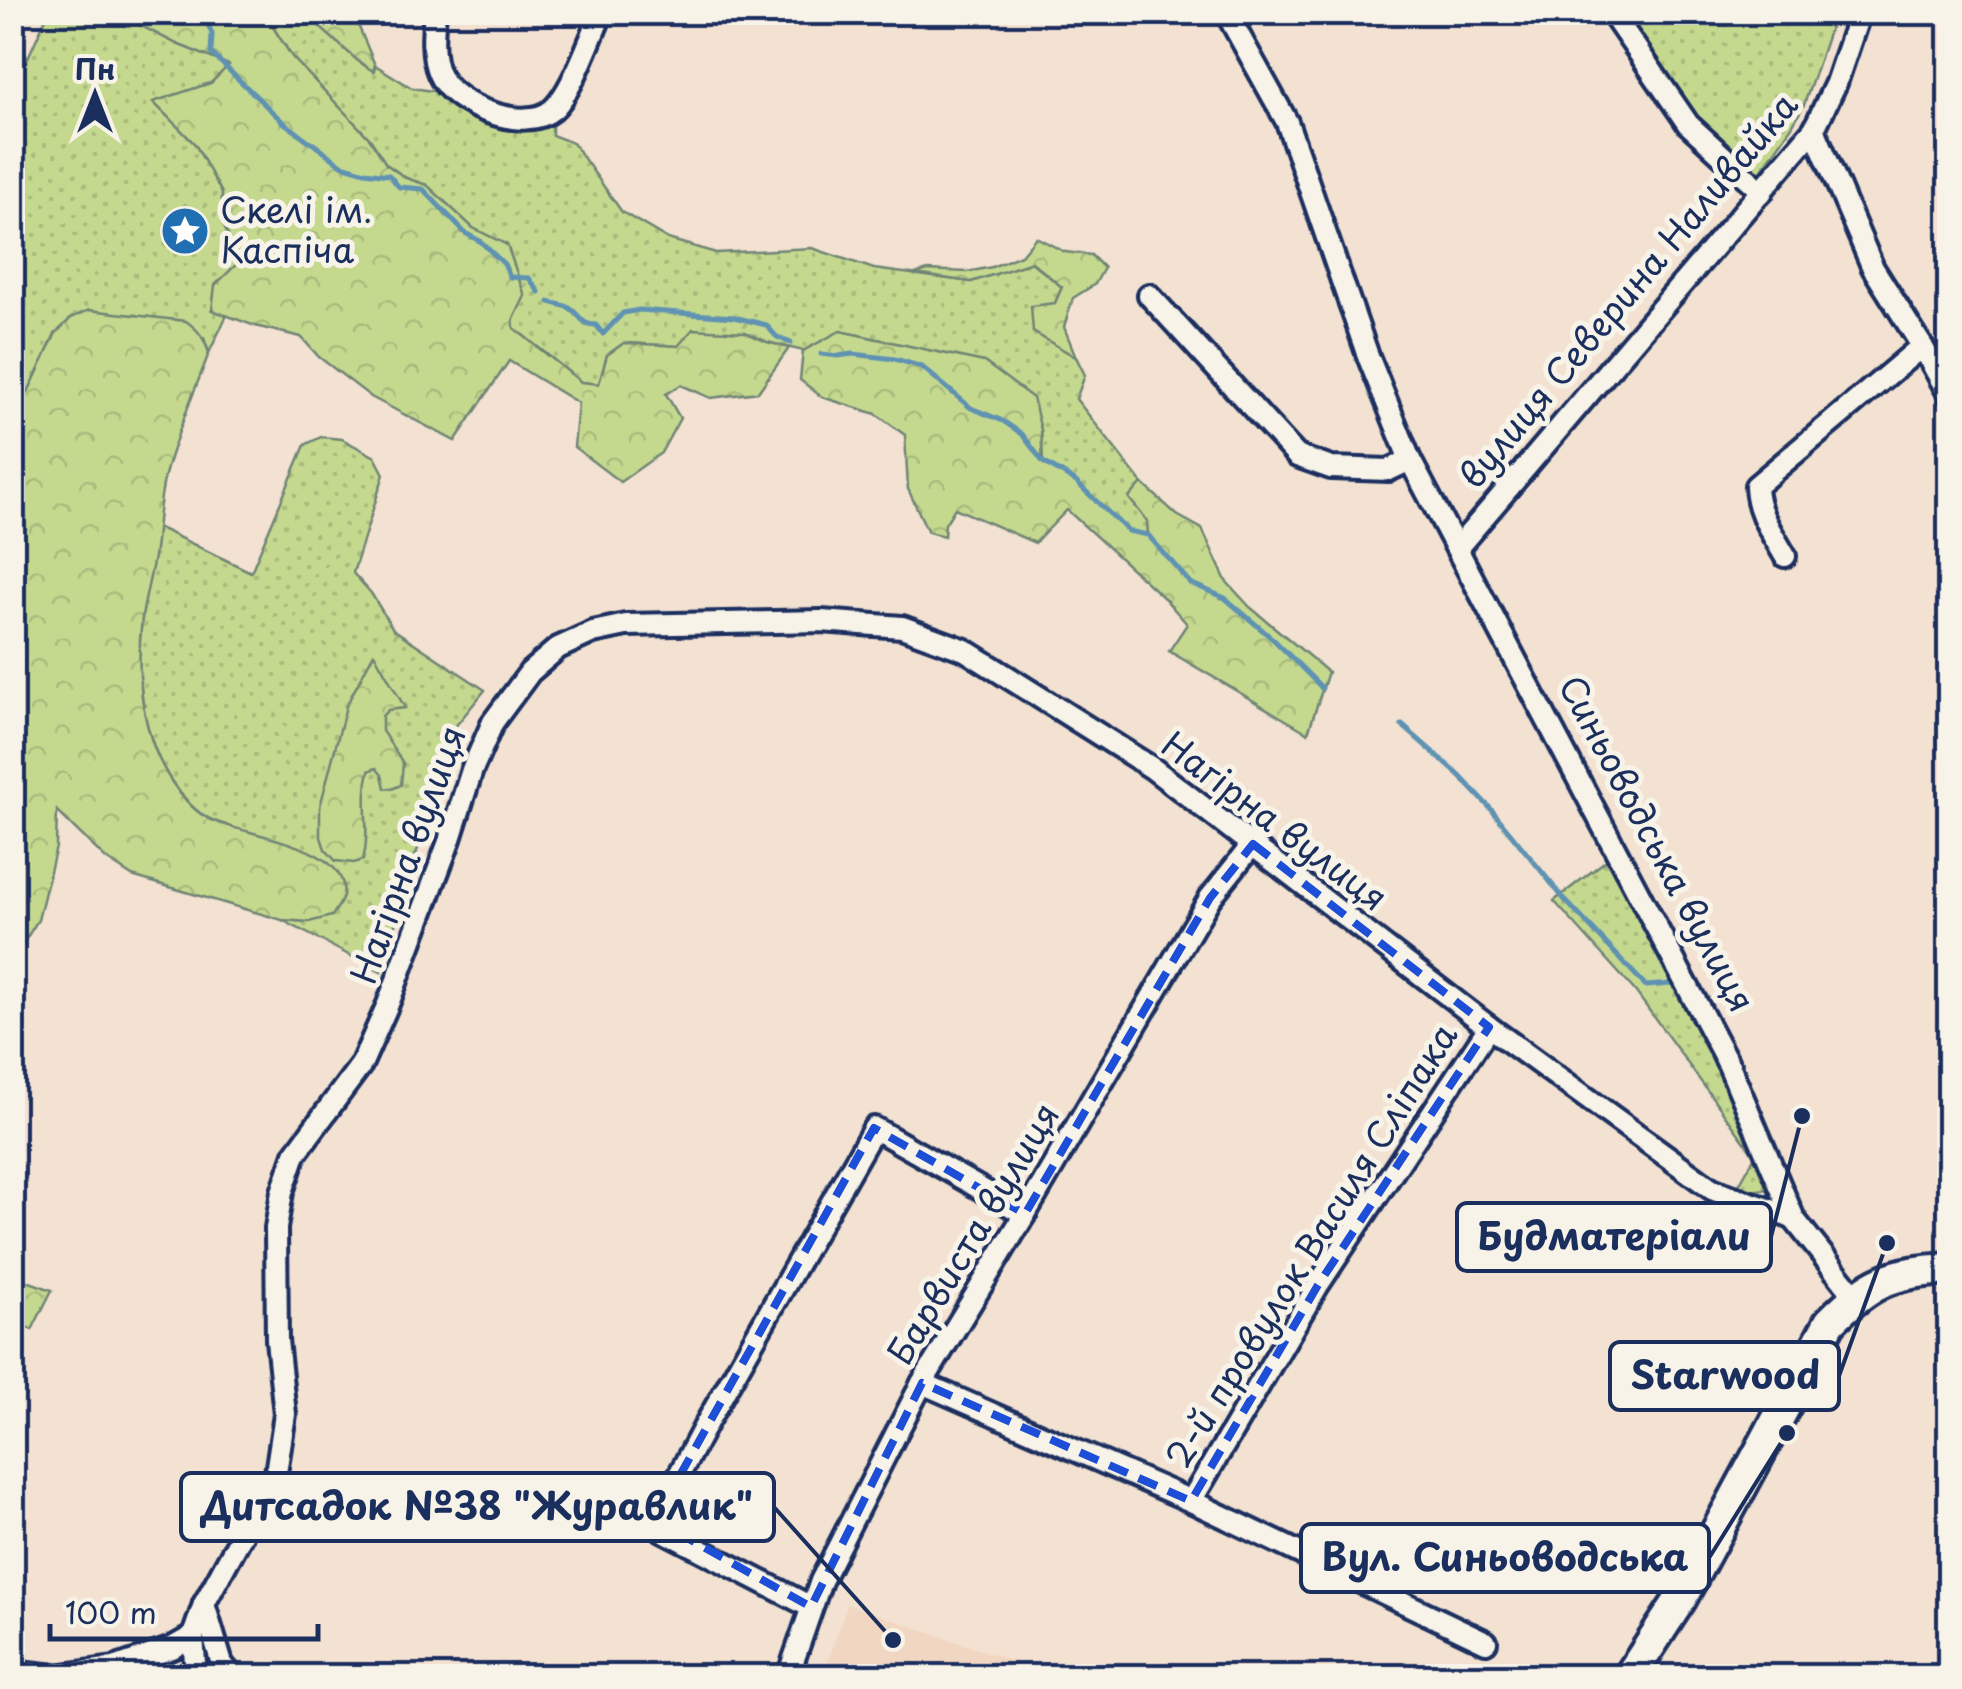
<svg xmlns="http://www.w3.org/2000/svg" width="1962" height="1689" viewBox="0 0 1962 1689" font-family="'Playpen Sans',sans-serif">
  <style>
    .built { fill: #f1d6c1 }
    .grass { fill: url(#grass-dots); stroke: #708476; stroke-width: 2.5 }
    .forest { fill: url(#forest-crowns); stroke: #708476; stroke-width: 2.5 }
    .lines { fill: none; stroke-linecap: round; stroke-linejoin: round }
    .stream { stroke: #5e92b3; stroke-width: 5 }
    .street-casing { stroke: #1b2f5e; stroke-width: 28 }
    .secondary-casing { stroke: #1b2f5e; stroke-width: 38 }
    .street { stroke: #f7f3e8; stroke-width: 20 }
    .secondary { stroke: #f7f3e8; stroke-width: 30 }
    .marked { fill: none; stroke: #1d4ed8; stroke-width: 8; stroke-dasharray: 20 12; stroke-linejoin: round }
    .labels { text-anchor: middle; stroke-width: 10; stroke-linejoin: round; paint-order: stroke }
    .poi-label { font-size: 35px; fill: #1b2f5e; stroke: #f7f3e8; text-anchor: start }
    .street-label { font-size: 35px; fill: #1b2f5e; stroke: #f7f3e8 }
    .leader { fill: none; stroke: #1b2f5e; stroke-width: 4 }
    .callout-dot { fill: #1b2f5e; stroke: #f7f3e8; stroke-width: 4 }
    .callout { fill: #f7f3e8; stroke: #1b2f5e; stroke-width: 4 }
    .callout-label { font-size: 38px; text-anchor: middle; font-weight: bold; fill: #1b2f5e }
  </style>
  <defs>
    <pattern id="grass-dots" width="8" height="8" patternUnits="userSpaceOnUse" patternTransform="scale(2.5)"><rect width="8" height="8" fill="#c5d98e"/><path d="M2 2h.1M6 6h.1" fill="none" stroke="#a9bb7d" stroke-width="1.8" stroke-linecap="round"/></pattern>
    <pattern id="forest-crowns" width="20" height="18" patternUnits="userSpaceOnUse" patternTransform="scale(2.5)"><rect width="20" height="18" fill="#c5d98e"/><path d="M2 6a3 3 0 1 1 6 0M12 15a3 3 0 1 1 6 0" fill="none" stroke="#a9bb7d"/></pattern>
  </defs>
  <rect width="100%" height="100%" fill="#f3e2d1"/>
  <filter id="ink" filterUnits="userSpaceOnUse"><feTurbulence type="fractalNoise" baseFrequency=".01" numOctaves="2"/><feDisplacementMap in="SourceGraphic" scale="20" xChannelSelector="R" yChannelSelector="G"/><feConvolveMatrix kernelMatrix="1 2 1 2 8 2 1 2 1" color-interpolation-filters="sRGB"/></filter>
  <g filter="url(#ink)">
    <path class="built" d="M847 1604 1056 1676H823Z"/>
    <g class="grass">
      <path d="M48 13H128V19L177 44 230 65 211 83 154 102 195 144 222 193V221L239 262 212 310 227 315 209 353 204 338 56 333 13 424V41L23 47 27 60Z"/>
      <path d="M264 13H304L374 70 375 65 412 88 453 94 475 107 552 111V135L573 143 622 212 668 239 716 253 812 248 874 269 971 282 1031 262 1062 287 1055 303 1033 332 1076 357 1085 375 1076 399 1142 483 1129 498 1148 521V535L1128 531 1075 481 1043 462 1041 430 899 344 841 331 803 351 767 342 745 332 678 346 624 343 607 355 599 384 581 382 514 328 507 245 473 228 427 185 406 178 386 164 370 139 292 57Z"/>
      <path d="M1615 13H1835L1804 105 1792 126 1754 181 1690 122Z"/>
      <path d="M321 437 342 439 375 457 384 474 353 573 371 593 393 629 485 690 454 728 381 972 282 920 309 922 325 860C287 839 247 836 210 819 194 812 182 795 172 782 141 737 135 671 142 618 146 588 154 558 157 527L251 572 305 445Z"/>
      <path d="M1618 851 1772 1175 1769 1189 1735 1192 1755 1156 1635 991 1554 901Z"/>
    </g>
    <g class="forest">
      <path d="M128 12 264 13 292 57 370 139 386 164 406 178 427 185 473 228 507 245 525 296 513 321 514 328 581 382 599 384 607 355 624 343 678 346 693 329 745 332 767 342 789 348 758 392 711 398 681 385 666 394 680 418 661 453 620 482 574 447 578 403 509 361 455 441 371 397 319 357 301 337 255 326 212 310 215 285 239 262 222 221V193L195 144 153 102 211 83 229 65 177 44 128 19Z"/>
      <path d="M304 13H353L375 65 373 71 358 61Z"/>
      <path d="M1036 237 1065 252 1091 255 1104 268 1095 284 1073 298 1064 327 1076 357 1033 332 1031 306 1055 303 1062 287 1032 262 971 282 915 274 928 270 967 272 992 267 1021 255Z"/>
      <path d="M89 310 186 321C199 330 204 338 209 353 194 393 176 434 165 475 159 500 158 525 155 550 152 573 145 595 142 618 136 665 140 724 163 767 172 785 189 808 207 818 237 835 352 843 343 896 342 902 335 911 332 916L309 922 282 920 132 876 106 859 57 811 56 847 38 920 13 959V424L56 333 71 318Z"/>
      <path d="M840 331 984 362 1033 398 1041 430 1043 462 1075 481 1128 531 1148 534 1147 521 1129 498 1142 483 1177 515 1202 529 1226 581 1250 607 1328 672 1308 733 1169 651 1187 624 1165 599 1067 510 1035 543 955 508 945 524 944 536 928 532 908 489 905 435 876 414 822 397 800 380 803 351Z"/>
      <path d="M374 653 405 708 388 710 382 716V731L403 763 401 785 392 789 385 788 382 775 376 768 369 771C361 801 371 831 363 860L354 863 336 861 325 849 320 834V807L346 706Z"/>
      <path d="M13 1276 52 1290 32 1330 13 1319Z"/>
    </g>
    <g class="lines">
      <g class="stream">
        <path d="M203 12 212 34 211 53 283 122 342 165 365 172 389 175 399 187 423 189 465 233 480 241 504 264 510 277 529 278 539 292"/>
        <path d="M549 302C555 304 566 305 571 309 582 317 581 325 596 325L603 334 623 313 639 310 734 317 766 325 777 337 791 343"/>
        <path d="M821 354 838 356 853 354 895 359 922 367 971 408 1003 421 1022 434 1043 462 1075 481 1128 531 1148 535 1190 583 1225 598 1274 640 1322 688"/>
        <path d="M1402 725 1460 776 1491 809 1564 899 1646 986 1671 984"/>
      </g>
      <g class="street-casing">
        <g id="street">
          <path d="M435 12C433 32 431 56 439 74 452 106 526 134 553 109 572 92 591 37 602 12"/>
          <path d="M1226 12 1287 122 1368 356 1410 460 1729 1065 1794 1219 1855 1296"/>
          <path d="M1611 12 1688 124 1762 192"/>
          <path d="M1814 129 1873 268 1922 346 1950 396"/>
          <path d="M1149 295 1297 456 1331 468 1389 470 1410 460"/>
          <path d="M1458 547 1814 129 1836 83 1860 12"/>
          <path d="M1785 556C1772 533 1757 513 1756 486L1922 346"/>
          <path d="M922 1383 1191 1501 1486 1642"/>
          <path d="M1191 1501 1318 1285 1489 1027"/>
          <path d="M204 1604 222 1664 232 1676"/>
          <path d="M811 1607 662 1530 655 1520 706 1424 874 1128 1025 1214"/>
          <path d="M193 1636 196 1676"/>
          <path d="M12 1671 55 1676 114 1668 172 1648 193 1636 204 1604 276 1473 285 1414 277 1340 276 1228 282 1192 295 1154 361 1065 388 1004 450 839 472 770 493 722 530 672 558 648 593 632 626 625 821 621 902 627 965 650 1152 768 1489 1027 1712 1189C1739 1200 1767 1207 1794 1219"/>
          <path d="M788 1676 821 1581 922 1383 1025 1214 1210 898 1253 844"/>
        </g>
      </g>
      <g class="secondary-casing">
        <path id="secondary" d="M1630 1676 1681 1598 1830 1322C1870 1281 1892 1272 1950 1269"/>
      </g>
      <use href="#street" class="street"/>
      <use href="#secondary" class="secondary"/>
    </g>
  </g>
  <path class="marked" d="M1253 844 1489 1027 1318 1285 1191 1501 922 1383 811 1607 655 1520 874 1128 1025 1214 1210 898Z"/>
  <defs>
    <g id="sight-disc" transform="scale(2.5)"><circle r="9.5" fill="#1f6fb2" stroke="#f7f3e8"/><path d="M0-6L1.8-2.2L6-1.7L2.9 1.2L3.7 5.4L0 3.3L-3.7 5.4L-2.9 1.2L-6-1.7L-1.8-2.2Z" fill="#fff"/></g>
  </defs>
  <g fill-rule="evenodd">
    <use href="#sight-disc" x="185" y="231"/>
  </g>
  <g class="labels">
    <g class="poi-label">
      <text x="220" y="223">Скелі ім.<tspan x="220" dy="40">Каспіча</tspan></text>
    </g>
    <g class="street-label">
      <text transform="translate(1629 291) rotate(-50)" y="12">вулиця Северина Наливайка</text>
      <text transform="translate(1274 822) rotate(37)" y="12">Нагірна вулиця</text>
      <text transform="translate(1656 844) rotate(62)" y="12">Синьоводська вулиця</text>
      <text transform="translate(409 855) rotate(-70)" y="12">Нагірна вулиця</text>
      <text transform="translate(974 1234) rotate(-59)" y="12">Барвиста вулиця</text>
      <text transform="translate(1312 1246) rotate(-58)" y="12">2-й провулок Василя Сліпака</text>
    </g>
  </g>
  <path class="leader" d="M1802 1116L1771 1237M1887 1243L1839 1376M893 1640L774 1507M1787 1433L1709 1558"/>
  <g class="callout-dot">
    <circle cx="1802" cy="1116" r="10"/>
    <circle cx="1887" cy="1243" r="10"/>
    <circle cx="893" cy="1640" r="10"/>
    <circle cx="1787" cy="1433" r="10"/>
  </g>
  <g class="callout">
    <rect x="1457" y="1203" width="314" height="68" rx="10"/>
    <rect x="1610" y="1342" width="229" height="68" rx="10"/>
    <rect x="181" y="1473" width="593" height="68" rx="10"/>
    <rect x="1301" y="1524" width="408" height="68" rx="10"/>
  </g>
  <g class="callout-label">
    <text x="1614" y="1250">Будматеріали</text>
    <text x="1725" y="1389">Starwood</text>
    <text x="477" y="1520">Дитсадок №38 "Журавлик"</text>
    <text x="1505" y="1571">Вул. Синьоводська</text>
  </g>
  <rect width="1962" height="1689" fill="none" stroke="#f7f3e8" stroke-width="50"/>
  <rect x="25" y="25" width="1912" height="1639" fill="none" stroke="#1b2f5e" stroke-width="4" filter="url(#ink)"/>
  <g transform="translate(95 95)" stroke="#f7f3e8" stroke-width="8" paint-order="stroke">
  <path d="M0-8L18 38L0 25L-18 38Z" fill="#1b2f5e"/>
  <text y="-15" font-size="28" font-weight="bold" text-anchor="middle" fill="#1b2f5e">Пн</text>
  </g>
  <path d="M50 1624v15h268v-15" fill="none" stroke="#1b2f5e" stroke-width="5"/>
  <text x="65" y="1624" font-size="30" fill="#1b2f5e" stroke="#f7f3e8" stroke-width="8" paint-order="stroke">100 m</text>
</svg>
